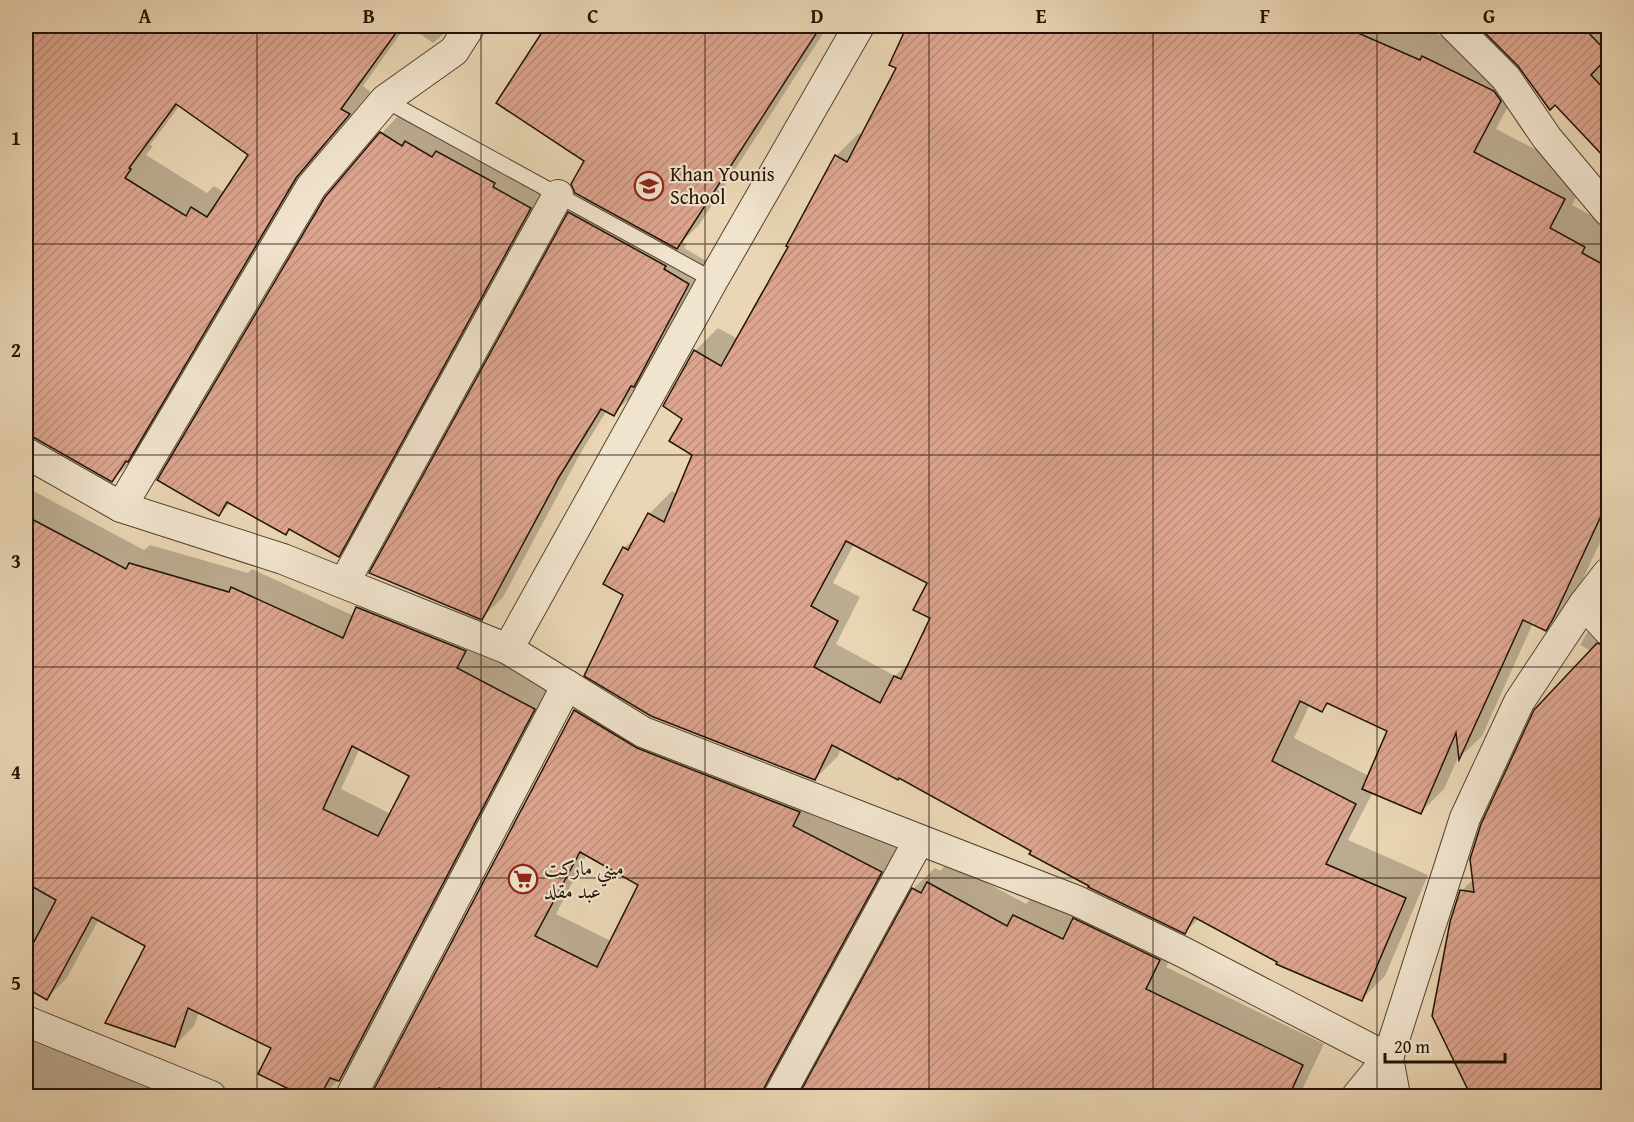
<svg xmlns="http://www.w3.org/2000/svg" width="1634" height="1122" viewBox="0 0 1634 1122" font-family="'Gentium Book Plus',Amiri,serif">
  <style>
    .shadow { fill: #0003; fill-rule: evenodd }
    .building { fill: url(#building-hatch); stroke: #221206; stroke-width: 1.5; fill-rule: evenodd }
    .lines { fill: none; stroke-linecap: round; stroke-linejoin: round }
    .lane-casing { stroke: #544332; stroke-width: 17 }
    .street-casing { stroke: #544332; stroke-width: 32 }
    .lane { stroke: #f1e4ce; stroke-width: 15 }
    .street { stroke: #f1e4ce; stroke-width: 30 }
    .grid { fill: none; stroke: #221206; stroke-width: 1.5; stroke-opacity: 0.55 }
    .labels { text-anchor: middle; stroke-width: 4.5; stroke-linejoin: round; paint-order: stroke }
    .poi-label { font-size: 20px; fill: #221206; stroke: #f1e4ce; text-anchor: start }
    .neatline { fill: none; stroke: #221206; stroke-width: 2 }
    .grid-label { font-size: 20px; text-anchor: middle; font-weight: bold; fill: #221206 }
  </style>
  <defs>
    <pattern id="building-hatch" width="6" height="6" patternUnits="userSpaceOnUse" patternTransform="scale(1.5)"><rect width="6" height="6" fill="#dda58f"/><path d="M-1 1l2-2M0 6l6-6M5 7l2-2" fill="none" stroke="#bd8d7a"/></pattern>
  </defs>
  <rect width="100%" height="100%" fill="#ead6b4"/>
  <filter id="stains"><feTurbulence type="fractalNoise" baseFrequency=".00333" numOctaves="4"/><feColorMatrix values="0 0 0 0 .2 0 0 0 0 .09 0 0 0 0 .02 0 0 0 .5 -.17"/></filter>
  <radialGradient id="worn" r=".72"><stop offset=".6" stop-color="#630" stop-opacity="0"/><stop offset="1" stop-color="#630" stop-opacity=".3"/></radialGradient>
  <g class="shadow">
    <path d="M26 26H406L363 86 371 92 318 154 150 438 135 458 112 480 35 437 26 434ZM180 105 250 155 225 193 214 186 207 193 146 155 153 146 150 145Z"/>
    <path d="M409 26H453L433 43Z"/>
    <path d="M548 26H828L699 225 682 242 687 244 684 248 710 263 635 393 613 414 607 410 580 454 503 597 482 618 371 573 570 213 585 197 586 160 498 103Z"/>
    <path d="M909 26H1417L1444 37 1446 34 1523 78 1496 129 1587 176 1572 205 1607 224 1604 230 1608 232V525L1576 594 1568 606 1545 629 1533 623 1482 736 1460 757V753L1444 789 1421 812 1373 792 1348 840 1428 875 1385 976 1362 999 1278 961 1199 918 1185 932 900 777 841 748 838 756 815 779 625 594 624 548 638 535 649 514 672 491 677 494 694 454 684 418 695 351 718 328 738 339 790 246 836 156 859 133 861 135 898 67 891 64ZM854 544 929 582 932 618 911 661 895 676 836 644 860 597 833 583ZM1329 703 1389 731 1369 776 1294 738 1310 704 1322 710Z"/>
    <path d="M1487 26H1608V159L1555 103Z"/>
    <path d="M399 115 548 190 357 537 339 555 291 528 286 534 231 503 219 514 381 134Z"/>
    <path d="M26 487 144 550 150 545 248 573 252 569 354 616 358 608 377 589 553 689 358 1060 322 1096H306L260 1073 273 1047 199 1012 194 1026 175 1045 147 946 99 919 66 979 47 998 26 986V815L102 672 70 653 26 720ZM360 748 411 775 391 814 341 789Z"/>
    <path d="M1608 612V1096H1474L1469 1090 1461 891 1474 879 1592 651 1580 645 1587 633Z"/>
    <path d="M597 688 659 726 903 850 779 1096H385L374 1092 575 710ZM587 854 640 884 611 941 556 914Z"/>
    <path d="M949 862 1026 904 1035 894 1181 939 1166 967 1324 1044 1299 1096H800L913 889 935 868 940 871Z"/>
    <path d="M26 1031 197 1096H26Z"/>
  </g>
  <g class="building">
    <path d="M26 26H401L341 109 350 114 296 178 128 462 126 461 112 482 26 433ZM176 104 248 155 207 217 191 207 186 216 125 178 131 169 129 168Z"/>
    <path d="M546 26H821L677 249 575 193 571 184 584 161 496 103Z"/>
    <path d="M907 26H1342L1420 60 1422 56 1494 91 1501 101 1474 152 1565 199 1550 228 1585 247 1582 253 1608 267V501L1553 619 1546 631 1523 620 1459 760 1456 733 1421 814 1362 789 1387 731 1327 703 1322 712 1300 701 1272 761 1356 804 1326 864 1406 898 1362 1001 1276 964 1277 962 1194 917 1185 934 1088 887 1089 886 1029 854 1031 851 899 778 898 780 832 745 815 780 651 716 584 676 623 595 603 584 623 547 628 550 648 513 664 522 692 455 669 441 682 419 663 406 694 350 721 366 788 247 786 246 835 155 847 162 896 68 889 65ZM846 541 927 583 913 610 930 618 901 679 894 676 880 703 814 667 838 621 811 606Z"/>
    <path d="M1478 26H1582L1608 53V57L1591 75 1608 93V161L1555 105 1550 110 1518 66Z"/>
    <path d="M380 132 402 146 405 141 432 157 436 151 495 183 493 187 531 208 339 557 289 529 286 535 227 502 219 516 157 480 325 197Z"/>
    <path d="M568 212 666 266 664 269 689 284 634 387 631 386 614 416 601 409 559 477 482 620 369 573Z"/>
    <path d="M26 516 126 569 129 563 229 592 231 587 343 638 356 607 466 651 457 668 535 709 339 1081 330 1078 320 1096H303L258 1074 271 1048 188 1008 175 1047 105 1023 145 946 92 917 47 1000 26 988V957L56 900 26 883ZM352 746 409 776 378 836 323 809Z"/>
    <path d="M1597 643 1608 647V1096H1471L1432 1016 1450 922 1460 890 1474 892 1470 859 1481 824 1534 710Z"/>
    <path d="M574 710 637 748 800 812 793 826 882 872 764 1088 762 1096H464L439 1088 436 1096H381L372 1093ZM580 852 638 885 597 967 535 936Z"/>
    <path d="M927 882 1007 926 1013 915 1063 939 1073 918 1160 960 1146 989 1303 1065 1289 1096H798L912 888 921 893Z"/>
  </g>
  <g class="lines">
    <g class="lane-casing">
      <path id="lane" d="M385 100 713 280"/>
    </g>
    <g class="street-casing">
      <g id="street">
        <path d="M1454 26 1506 78 1547 138 1608 211"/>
        <path d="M26 453 121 507 283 559 508 649 643 732 1077 901 1183 952 1388 1058 1395 1096"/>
        <path d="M121 507 311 187 385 100 454 51 470 26"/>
        <path d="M344 583 558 195"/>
        <path d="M1584 604 1608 630"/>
        <path d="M508 649 713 280 859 26"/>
        <path d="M26 1021 211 1096"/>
        <path d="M351 1096 567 685"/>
        <path d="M779 1096 919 840"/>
        <path d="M1357 1096 1388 1058 1465 818 1519 702 1584 604 1608 573"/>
      </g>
    </g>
    <use href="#lane" class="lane"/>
    <use href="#street" class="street"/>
  </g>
  <path class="grid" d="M257 26V1096M481 26V1096M705 26V1096M929 26V1096M1153 26V1096M1377 26V1096M26 244H1608M26 455H1608M26 667H1608M26 878H1608"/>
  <defs>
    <g id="school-ring" transform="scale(1.5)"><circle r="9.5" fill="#f1e4ce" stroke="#8f2418" stroke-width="1.5"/><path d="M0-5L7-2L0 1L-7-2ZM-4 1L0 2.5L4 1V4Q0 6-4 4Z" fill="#8f2418"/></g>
    <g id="supermarket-ring" transform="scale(1.5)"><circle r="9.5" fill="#f1e4ce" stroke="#8f2418" stroke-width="1.5"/><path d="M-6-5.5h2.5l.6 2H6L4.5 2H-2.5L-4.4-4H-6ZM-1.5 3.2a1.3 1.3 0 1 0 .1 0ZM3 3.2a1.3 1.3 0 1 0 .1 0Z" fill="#8f2418"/></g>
  </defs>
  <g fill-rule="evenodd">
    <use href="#school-ring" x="649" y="186"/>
    <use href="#supermarket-ring" x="523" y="879"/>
  </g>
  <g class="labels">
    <g class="poi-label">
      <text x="670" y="181">Khan Younis<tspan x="670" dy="23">School</tspan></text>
      <text x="544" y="875">ميني ماركت<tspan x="544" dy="23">عبد مقلد</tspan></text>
    </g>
  </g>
  <rect width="1634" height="1122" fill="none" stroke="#ead6b4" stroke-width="66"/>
  <path d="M1385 1053v9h120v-9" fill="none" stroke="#221206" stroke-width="3"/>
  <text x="1394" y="1053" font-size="18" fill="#221206" stroke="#f1e4ce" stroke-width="4.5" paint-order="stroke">20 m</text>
  <rect x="33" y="33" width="1568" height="1056" class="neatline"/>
  <g class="grid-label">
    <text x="145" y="23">A</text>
    <text x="369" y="23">B</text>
    <text x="593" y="23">C</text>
    <text x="817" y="23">D</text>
    <text x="1041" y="23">E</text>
    <text x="1265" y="23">F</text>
    <text x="1489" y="23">G</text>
    <text x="16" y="145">1</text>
    <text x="16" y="357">2</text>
    <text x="16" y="568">3</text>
    <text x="16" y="779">4</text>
    <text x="16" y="990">5</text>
  </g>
  <rect width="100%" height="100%" filter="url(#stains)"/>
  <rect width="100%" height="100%" fill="url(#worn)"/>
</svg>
